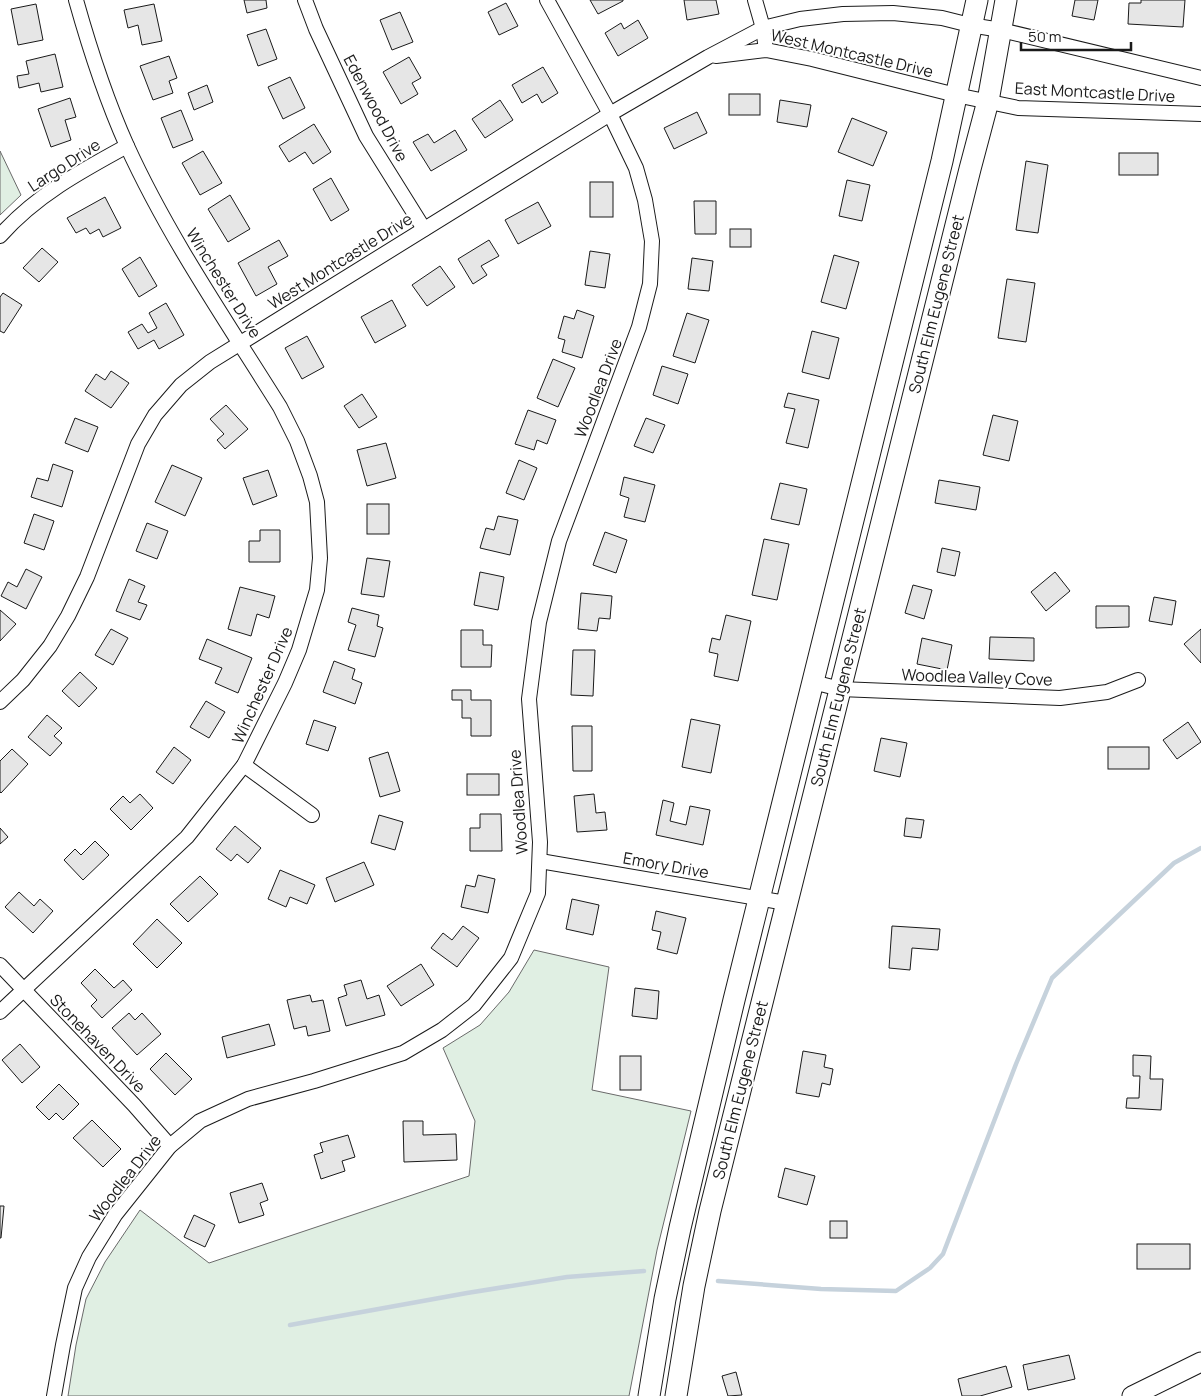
<svg xmlns="http://www.w3.org/2000/svg" width="1201" height="1396" viewBox="0 0 1201 1396" font-family="Manrope,sans-serif">
  <style>
    .green { fill: #e0efe3; stroke: #6a6a6a }
    .lines { fill: none; stroke-linecap: round; stroke-linejoin: round }
    .stream { stroke: #c6d2dc; stroke-width: 4.5 }
    .building { fill: #e6e6e6; stroke: #1a1a1a }
    .street-casing { stroke: #1a1a1a; stroke-width: 16 }
    .secondary-casing { stroke: #1a1a1a; stroke-width: 21 }
    .primary-casing { stroke: #1a1a1a; stroke-width: 23 }
    .street { stroke: #fff; stroke-width: 14 }
    .secondary { stroke: #fff; stroke-width: 19 }
    .primary { stroke: #fff; stroke-width: 21 }
    .labels { text-anchor: middle; stroke-width: 4; stroke-linejoin: round; paint-order: stroke }
    .street-label { font-size: 16px; fill: #1a1a1a; stroke: #fff }
  </style>
  <rect width="100%" height="100%" fill="#fff"/>
  <g class="green">
    <path d="M0 151 21 195 0 215Z"/>
    <path d="M534 950 609 967 592 1090 691 1111 657 1250 629 1396H68L76 1345 86 1299 105 1262 140 1210 209 1263 469 1176 475 1121 443 1048 480 1025 509 992Z"/>
  </g>
  <g class="lines">
    <g class="stream">
      <path d="M718 1281 821 1289 896 1291 930 1268 943 1254 1016 1064 1052 978 1174 863 1201 848"/>
      <path d="M290 1325 467 1293 567 1277 644 1271"/>
    </g>
  </g>
  <g class="building">
    <path d="M244 0H266L267 8 247 13Z"/>
    <path d="M590 0H623V1L598 14Z"/>
    <path d="M684 0H716L719 14 687 20Z"/>
    <path d="M1075 0H1098L1094 20 1072 16Z"/>
    <path d="M1141 0H1185L1183 27 1128 24 1129 3H1141Z"/>
    <path d="M506 3 518 26 499 35 488 12Z"/>
    <path d="M36 4 43 40 18 45 11 9Z"/>
    <path d="M154 4 162 41 142 45 138 25 128 28 124 10Z"/>
    <path d="M400 12 413 42 392 50 380 20Z"/>
    <path d="M638 20 648 38 618 56 605 33 621 23 624 29Z"/>
    <path d="M266 29 277 59 258 66 247 35Z"/>
    <path d="M55 54 63 87 41 92 39 83 19 88 17 76 29 74 26 61Z"/>
    <path d="M169 56 177 78 169 81 173 93 153 100 140 66Z"/>
    <path d="M409 57 421 78 412 83 418 94 401 104 383 72Z"/>
    <path d="M543 67 558 93 542 103 537 94 522 103 512 85Z"/>
    <path d="M290 77 305 108 283 119 268 87Z"/>
    <path d="M207 85 213 102 194 110 188 93Z"/>
    <rect x="729" y="94" width="31" height="21"/>
    <path d="M70 98 76 117 65 120 71 140 51 147 38 109Z"/>
    <path d="M500 100 513 120 485 138 472 119Z"/>
    <path d="M780 100 811 105 807 127 777 122Z"/>
    <path d="M181 110 193 140 173 148 161 118Z"/>
    <path d="M697 112 707 133 674 149 664 128Z"/>
    <path d="M852 118 887 132 873 166 838 152Z"/>
    <path d="M314 124 331 152 313 164 305 152 289 162 279 146Z"/>
    <path d="M455 130 467 150 431 171 413 142 428 134 434 143Z"/>
    <path d="M203 151 222 183 200 195 182 163Z"/>
    <rect x="1119" y="153" width="39" height="22"/>
    <path d="M1026 161 1048 165 1038 233 1016 230Z"/>
    <path d="M331 178 349 210 331 221 313 189Z"/>
    <path d="M847 180 870 185 862 221 839 216Z"/>
    <rect x="590" y="182" width="23" height="35"/>
    <path d="M230 195 250 229 228 242 208 209Z"/>
    <path d="M105 197 121 228 103 237 99 229 90 234 86 228 76 233 67 218Z"/>
    <path d="M694 201H716V234H695Z"/>
    <path d="M538 202 551 226 518 244 505 220Z"/>
    <rect x="730" y="229" width="21" height="18"/>
    <path d="M279 240 288 256 268 267 277 284 256 296 238 263Z"/>
    <path d="M489 240 499 256 481 266 487 275 473 284 458 259Z"/>
    <path d="M42 248 58 262 39 282 23 268Z"/>
    <path d="M590 251 610 254 605 288 585 285Z"/>
    <path d="M834 255 859 262 846 309 821 302Z"/>
    <path d="M140 257 157 286 139 297 122 269Z"/>
    <path d="M692 258 713 261 709 291 688 289Z"/>
    <path d="M440 266 455 287 427 306 412 285Z"/>
    <path d="M1007 279 1035 283 1026 342 998 338Z"/>
    <path d="M3 293 22 305 4 333 0 331V297Z"/>
    <path d="M392 300 406 326 375 343 361 317Z"/>
    <path d="M166 303 184 335 159 349 154 340 138 349 128 332 142 324 148 333 157 328 149 313Z"/>
    <path d="M577 310 594 316 582 358 562 352 565 340 558 338 564 316 574 319Z"/>
    <path d="M687 313 709 320 695 363 673 356Z"/>
    <path d="M812 331 839 338 829 379 802 372Z"/>
    <path d="M307 336 324 367 302 379 285 348Z"/>
    <path d="M553 359 575 368 558 407 537 398Z"/>
    <path d="M662 366 688 374 678 404 653 395Z"/>
    <path d="M111 371 129 383 111 408 85 391 96 374 105 380Z"/>
    <path d="M788 393 819 400 808 448 786 443 795 409 784 407Z"/>
    <path d="M362 394 377 417 359 428 344 406Z"/>
    <path d="M226 405 248 429 225 449 217 440 224 434 210 419Z"/>
    <path d="M528 410 556 420 547 444 537 440 534 450 515 444Z"/>
    <path d="M993 415 1018 421 1009 461 983 455Z"/>
    <path d="M75 418 98 427 88 452 65 443Z"/>
    <path d="M646 418 665 425 653 453 634 446Z"/>
    <path d="M386 443 396 478 367 486 357 450Z"/>
    <path d="M519 460 537 468 524 500 506 493Z"/>
    <path d="M53 464 73 471 62 507 31 497 37 478 48 481Z"/>
    <path d="M172 465 202 478 185 516 155 502Z"/>
    <path d="M268 470 277 496 253 505 243 478Z"/>
    <path d="M624 477 655 485 645 522 624 517 629 498 620 495Z"/>
    <path d="M939 480 980 487 976 510 935 503Z"/>
    <path d="M780 483 807 489 799 525 771 519Z"/>
    <rect x="367" y="504" width="22" height="30"/>
    <path d="M34 514 54 521 44 550 24 543Z"/>
    <path d="M498 516 518 520 510 555 480 548 486 528 494 530Z"/>
    <path d="M147 523 168 531 157 559 136 551Z"/>
    <path d="M260 530H280V562H249V541H260Z"/>
    <path d="M605 532 627 540 616 573 593 565Z"/>
    <path d="M764 539 789 544 777 600 752 595Z"/>
    <path d="M942 548 960 552 955 576 937 572Z"/>
    <path d="M367 558 390 561 384 597 361 594Z"/>
    <path d="M26 569 42 577 26 609 1 596 8 582 17 587Z"/>
    <path d="M480 572 504 577 498 610 474 605Z"/>
    <path d="M1055 572 1070 591 1046 611 1031 592Z"/>
    <path d="M129 579 145 586 138 602 147 605 140 620 116 611Z"/>
    <path d="M913 585 932 590 924 619 905 613Z"/>
    <path d="M240 587 275 596 269 618 257 614 251 636 228 629Z"/>
    <path d="M581 593 612 596 610 619 599 618 597 631 578 629Z"/>
    <path d="M1154 597 1176 601 1172 625 1149 621Z"/>
    <path d="M1096 606H1129V627L1096 628Z"/>
    <path d="M352 608 379 615 377 626 383 628 375 657 348 650 356 625 348 622Z"/>
    <path d="M0 610 16 624 0 641Z"/>
    <path d="M726 615 751 621 738 681 714 676 718 654 709 652 712 638 720 640Z"/>
    <path d="M111 629 128 638 113 665 95 655Z"/>
    <path d="M1201 629V663L1184 644Z"/>
    <path d="M461 630H483V645H492L491 667H461Z"/>
    <path d="M990 637 1034 638V661L989 659Z"/>
    <path d="M922 638 952 645 947 670 917 664Z"/>
    <path d="M207 639 252 658 238 693 215 683 222 668 199 659Z"/>
    <path d="M573 650H595L593 696 571 695Z"/>
    <path d="M334 661 355 669 352 679 362 683 355 704 323 692Z"/>
    <path d="M80 672 97 688 79 707 62 691Z"/>
    <path d="M452 690H471V700H491V736H471V718H462V700H452Z"/>
    <path d="M206 701 225 712 209 738 190 727Z"/>
    <path d="M47 715 62 728 54 736 62 743 50 756 28 737Z"/>
    <path d="M691 719 720 725 711 773 682 767Z"/>
    <path d="M314 720 336 727 328 751 306 744Z"/>
    <path d="M1188 722 1201 742 1177 759 1163 740Z"/>
    <path d="M572 726H592V771H573Z"/>
    <path d="M881 738 907 743 900 777 874 771Z"/>
    <path d="M174 747 191 760 173 784 156 772Z"/>
    <rect x="1108" y="747" width="41" height="22"/>
    <path d="M12 749 28 764 1 793 0 792V761Z"/>
    <path d="M388 752 400 791 380 797 369 758Z"/>
    <rect x="467" y="774" width="32" height="21"/>
    <path d="M140 794 153 808 131 830 110 809 123 796 130 803Z"/>
    <path d="M594 794 596 813 605 812 607 830 577 832 574 796Z"/>
    <path d="M663 800 674 803 670 821 686 825 690 806 710 810 703 845 656 835Z"/>
    <path d="M480 814H501L502 851H470V828H480Z"/>
    <path d="M379 815 403 822 395 850 371 843Z"/>
    <path d="M906 818 924 820 921 838 904 836Z"/>
    <path d="M235 826 261 848 248 863 237 854 231 861 216 849Z"/>
    <path d="M0 828 8 837 0 844Z"/>
    <path d="M95 841 109 855 83 880 64 860 75 849 81 855Z"/>
    <path d="M364 862 374 885 335 902 326 878Z"/>
    <path d="M280 870 315 885 307 904 290 897 286 907 268 899Z"/>
    <path d="M478 875 495 879 488 913 461 907 466 885 475 887Z"/>
    <path d="M200 876 218 894 188 922 170 904Z"/>
    <path d="M19 892 34 906 40 899 53 911 33 933 5 907Z"/>
    <path d="M572 899 599 905 593 935 566 929Z"/>
    <path d="M656 911 686 918 677 954 657 949 661 932 652 930Z"/>
    <path d="M157 919 182 943 157 968 133 944Z"/>
    <path d="M463 926 479 938 457 967 431 948 443 933 452 940Z"/>
    <path d="M892 926 940 929 938 950 912 948 910 970 889 968Z"/>
    <path d="M421 964 434 985 401 1006 387 986Z"/>
    <path d="M95 969 114 988 123 980 132 990 102 1018 91 1006 97 1000 81 983Z"/>
    <path d="M361 980 367 999 379 995 385 1015 346 1026 338 998 347 995 344 985Z"/>
    <path d="M635 988 659 991 657 1019 632 1016Z"/>
    <path d="M310 995 312 1002 323 1000 330 1031 308 1036 306 1026 294 1029 287 1000Z"/>
    <path d="M129 1013 135 1020 142 1013 161 1034 137 1055 112 1028Z"/>
    <path d="M269 1024 275 1045 227 1058 222 1037Z"/>
    <path d="M20 1044 40 1067 22 1083 2 1060Z"/>
    <path d="M803 1051 826 1055 824 1067 833 1069 830 1085 822 1083 819 1097 796 1093Z"/>
    <path d="M166 1053 192 1079 175 1095 150 1069Z"/>
    <path d="M1133 1055 1151 1056 1150 1079H1163L1161 1110 1126 1108 1127 1098H1139L1140 1076H1133Z"/>
    <rect x="620" y="1056" width="21" height="34"/>
    <path d="M59 1084 79 1104 63 1120 56 1113 49 1120 36 1107Z"/>
    <path d="M92 1120 121 1149 103 1167 73 1138Z"/>
    <path d="M403 1121H423V1135L456 1134 457 1160 404 1162Z"/>
    <path d="M348 1135 355 1157 342 1161 345 1171 321 1179 314 1155 323 1152 320 1143Z"/>
    <path d="M785 1168 815 1176 807 1205 778 1197Z"/>
    <path d="M262 1183 268 1200 260 1203 264 1215 239 1223 230 1193Z"/>
    <path d="M0 1206H4L1 1238H0Z"/>
    <path d="M194 1215 215 1225 205 1247 184 1237Z"/>
    <rect x="830" y="1221" width="17" height="17"/>
    <rect x="1137" y="1244" width="53" height="25"/>
    <path d="M1069 1355 1075 1379 1028 1390 1023 1365Z"/>
    <path d="M1006 1366 1012 1387 980 1396H962L958 1379Z"/>
    <path d="M736 1372 742 1395 728 1396 722 1376Z"/>
  </g>
  <g class="lines">
    <g class="street-casing">
      <g id="street">
        <path d="M305 0 316 29 366 136 424 229"/>
        <path d="M755 0 763 28 766 50"/>
        <path d="M716 56 766 50 812 59 956 95 1018 108 1201 114"/>
        <path d="M0 236C35 196 81 171 127 146"/>
        <path d="M813 682 840 689 1060 698 1107 692 1138 680"/>
        <path d="M0 702 23 680 50 646 68 616 87 577 138 444 155 415 181 385 210 362 610 114 708 57 763 28 800 19 843 14 893 13 942 18 970 25 1001 30 1201 78"/>
        <path d="M244 765 312 815"/>
        <path d="M540 861 786 903"/>
        <path d="M0 965 134 1105 170 1146"/>
        <path d="M0 1012 187 837 244 765 285 683 299 650 317 590 320 558 317 502 310 476 297 441 280 407C227 322 169 238 127 146 106 99 90 50 76 0"/>
        <path d="M54 1396 63 1345 75 1288 89 1257 115 1215 170 1146 200 1121 248 1099 314 1081 403 1053 442 1030 474 1005 511 958 538 893 540 842 529 699 539 622 559 541 639 327 650 284 652 241 645 200 636 168 610 114 547 0"/>
      </g>
    </g>
    <g class="secondary-casing">
      <path id="secondary" d="M1132 1396 1201 1362"/>
    </g>
    <g class="primary-casing">
      <g id="primary">
        <path d="M649 1396 665 1299 680 1228 734 1000 942 161 977 0"/>
        <path d="M676 1396 694 1286 710 1211 970 169 988 101 1006 0"/>
      </g>
    </g>
    <use href="#street" class="street"/>
    <use href="#secondary" class="secondary"/>
    <use href="#primary" class="primary"/>
  </g>
  <g class="labels">
    <g class="street-label">
      <text transform="translate(852 53) rotate(13)" y="6">West Montcastle Drive</text>
      <text transform="translate(1095 92) rotate(3)" y="6">East Montcastle Drive</text>
      <text transform="translate(376 108) rotate(62)" y="6">Edenwood Drive</text>
      <text transform="translate(64 165) rotate(-33)" y="6">Largo Drive</text>
      <text transform="translate(340 261) rotate(-32)" y="6">West Montcastle Drive</text>
      <text transform="translate(224 283) rotate(58)" y="6">Winchester Drive</text>
      <text transform="translate(936 304) rotate(-76)" y="6">South Elm Eugene Street</text>
      <text transform="translate(598 388) rotate(-69)" y="6">Woodlea Drive</text>
      <text transform="translate(977 677) rotate(2)" y="6">Woodlea Valley Cove</text>
      <text transform="translate(262 685) rotate(-66)" y="6">Winchester Drive</text>
      <text transform="translate(838 697) rotate(-76)" y="6">South Elm Eugene Street</text>
      <text transform="translate(518 802) rotate(-94)" y="6">Woodlea Drive</text>
      <text transform="translate(666 865) rotate(10)" y="6">Emory Drive</text>
      <text transform="translate(98 1043) rotate(46)" y="6">Stonehaven Drive</text>
      <text transform="translate(740 1090) rotate(-76)" y="6">South Elm Eugene Street</text>
      <text transform="translate(125 1178) rotate(-52)" y="6">Woodlea Drive</text>
    </g>
  </g>
  <path d="M1021 42v8h110v-8" fill="none" stroke="#1a1a1a" stroke-width="2.5"/>
  <text x="1028" y="42" font-size="15" fill="#1a1a1a" stroke="#ffffff" stroke-width="4" paint-order="stroke">50 m</text>
</svg>
